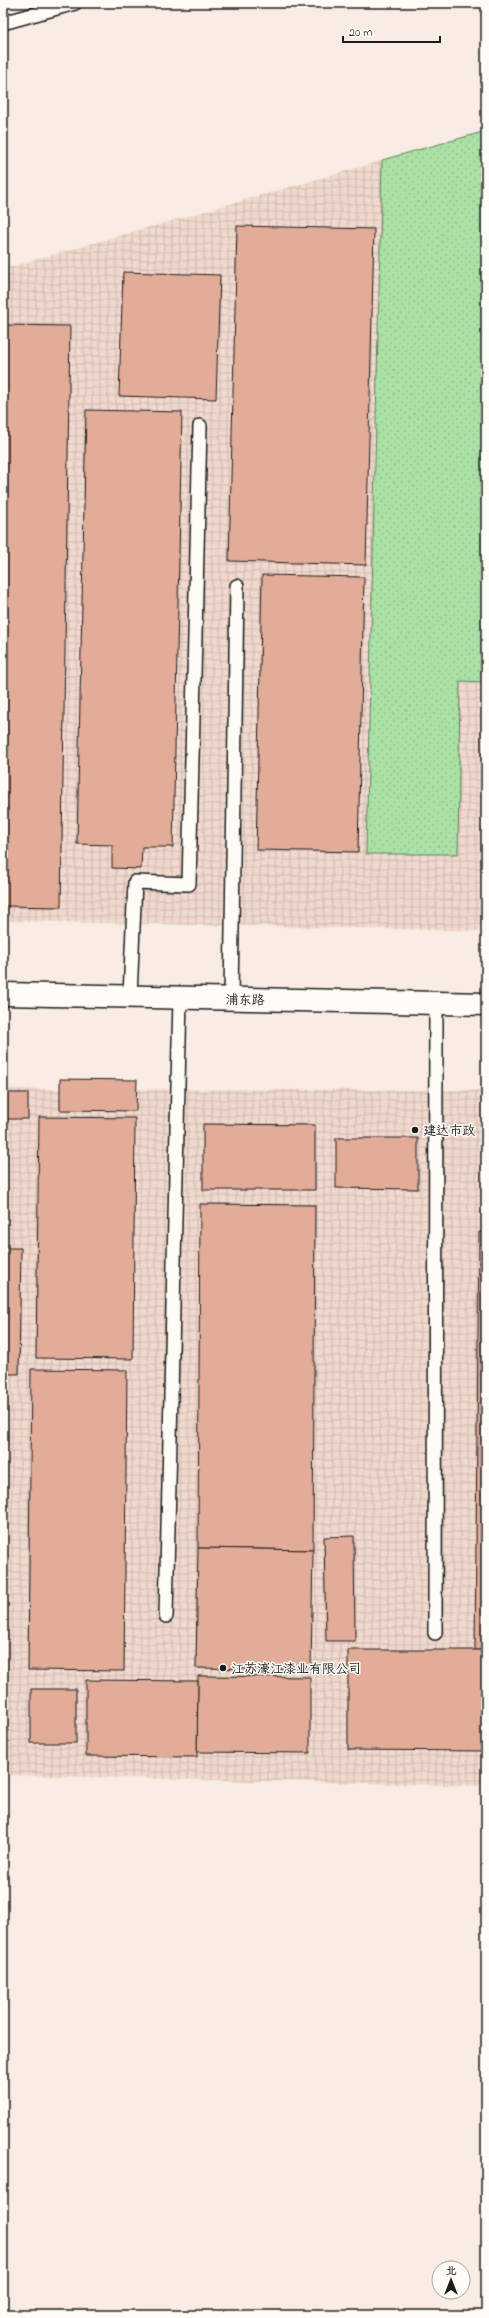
<svg xmlns="http://www.w3.org/2000/svg" width="489" height="2318" viewBox="0 0 489 2318" font-family="'Indie Flower','LXGW WenKai TC',sans-serif">
  <style>
    .industrial { fill: url(#industrial-grid) }
    .grass { fill: url(#grass-dots); stroke: #637e60 }
    .building { fill: #e2ac98; stroke: #1c1c1c }
    .lines { fill: none; stroke-linecap: round; stroke-linejoin: round }
    .lane-casing { stroke: #1c1c1c; stroke-width: 16 }
    .secondary-casing { stroke: #1c1c1c; stroke-width: 25 }
    .lane { stroke: #fdfcf7; stroke-width: 13 }
    .secondary { stroke: #fdfcf7; stroke-width: 22 }
    .poi-dot { fill: #1c1c1c; stroke: #fdfcf7; stroke-width: 1.5 }
    .labels { text-anchor: middle; stroke-width: 3; stroke-linejoin: round; paint-order: stroke }
    .street-label { font-size: 13px; fill: #1c1c1c; stroke: #fdfcf7 }
    .poi-label { font-size: 13px; fill: #1c1c1c; stroke: #fdfcf7; text-anchor: start }
  </style>
  <defs>
    <pattern id="industrial-grid" width="8" height="8" patternUnits="userSpaceOnUse"><rect width="8" height="8" fill="#f1d9cd"/><path d="M0 4h8M4 0v8" fill="none" stroke="#cebaaf"/></pattern>
    <pattern id="grass-dots" width="8" height="8" patternUnits="userSpaceOnUse"><rect width="8" height="8" fill="#aae1a5"/><path d="M2 2h.1M6 6h.1" fill="none" stroke="#92c08d" stroke-width="1.8" stroke-linecap="round"/></pattern>
  </defs>
  <rect width="100%" height="100%" fill="#f8ece4"/>
  <filter id="ink" filterUnits="userSpaceOnUse"><feTurbulence type="fractalNoise" baseFrequency=".025" numOctaves="2"/><feDisplacementMap in="SourceGraphic" scale="8" xChannelSelector="R" yChannelSelector="G"/><feConvolveMatrix kernelMatrix="1 2 1 2 8 2 1 2 1" color-interpolation-filters="sRGB"/></filter>
  <g filter="url(#ink)">
    <g class="industrial">
      <path d="M486 131V931L3 921V269Z"/>
      <path d="M3 1089 486 1090V1786L3 1775Z"/>
    </g>
    <path class="grass" d="M486 131V682L460 681 458 854H366L382 160Z"/>
    <g class="building">
      <path d="M237 226 374 229 366 565 229 561Z"/>
      <path d="M123 272 220 275 216 399 119 396Z"/>
      <path d="M3 325 70 326 61 907 3 906Z"/>
      <path d="M86 410 182 412 173 847H142L141 869 112 868V845L77 844Z"/>
      <path d="M262 575 364 577 358 852 256 850Z"/>
      <path d="M60 1079 137 1080 136 1111 60 1110Z"/>
      <rect x="3" y="1093" width="25" height="26"/>
      <path d="M39 1117 135 1118 133 1359 36 1358Z"/>
      <path d="M203 1124 315 1125V1190H203Z"/>
      <path d="M336 1138H418V1189L336 1188Z"/>
      <path d="M200 1204 315 1205 313 1550 198 1548Z"/>
      <path d="M479 1232H486V1650H475Z"/>
      <path d="M3 1248H21L19 1374H5L3 1510Z"/>
      <path d="M31 1369 127 1370 124 1671 28 1670Z"/>
      <path d="M354 1536 355 1641H326L324 1537Z"/>
      <path d="M198 1548 313 1550 311 1670 196 1668Z"/>
      <path d="M348 1650H486V1751L348 1750Z"/>
      <path d="M198 1676 310 1677V1753L197 1752Z"/>
      <path d="M86 1680 198 1681 197 1757 86 1756Z"/>
      <rect x="31" y="1689" width="45" height="54"/>
    </g>
    <g class="lines">
      <g class="lane-casing">
        <g id="lane">
          <path d="M3 23 75 3"/>
          <path d="M130 996 135 882 189 884 200 426"/>
          <path d="M231 998 237 586"/>
          <path d="M166 1616 180 997"/>
          <path d="M435 1633 436 1003"/>
        </g>
      </g>
      <g class="secondary-casing">
        <path id="secondary" d="M3 994 486 1004"/>
      </g>
      <use href="#lane" class="lane"/>
      <use href="#secondary" class="secondary"/>
    </g>
  </g>
  <g class="poi-dot">
    <circle cx="415" cy="1130" r="4"/>
    <circle cx="223" cy="1668" r="4"/>
  </g>
  <g class="labels">
    <g class="street-label">
      <text transform="translate(245 999) rotate(1)" y="5">浦东路</text>
    </g>
    <g class="poi-label">
      <text x="423" y="1135">建达市政</text>
      <text x="231" y="1673">江苏濠江漆业有限公司</text>
    </g>
  </g>
  <rect width="489" height="2318" fill="none" stroke="#fdfcf7" stroke-width="16"/>
  <rect x="8" y="8" width="473" height="2302" fill="none" stroke="#1c1c1c" stroke-width="1.5" filter="url(#ink)"/>
  <g transform="translate(451 2280)"><circle r="19" fill="#fdfcf7" stroke="#a3a29f"/>
  <path d="M0-3L7 15L0 10L-7 15Z" fill="#1c1c1c"/>
  <text y="-6" font-size="11" font-weight="bold" text-anchor="middle" fill="#1c1c1c">北</text>
  </g>
  <path d="M343 36v6h97v-6" fill="none" stroke="#1c1c1c" stroke-width="2"/>
  <text x="349" y="36" font-size="12" fill="#1c1c1c" stroke="#fdfcf7" stroke-width="3" paint-order="stroke">20 m</text>
</svg>
